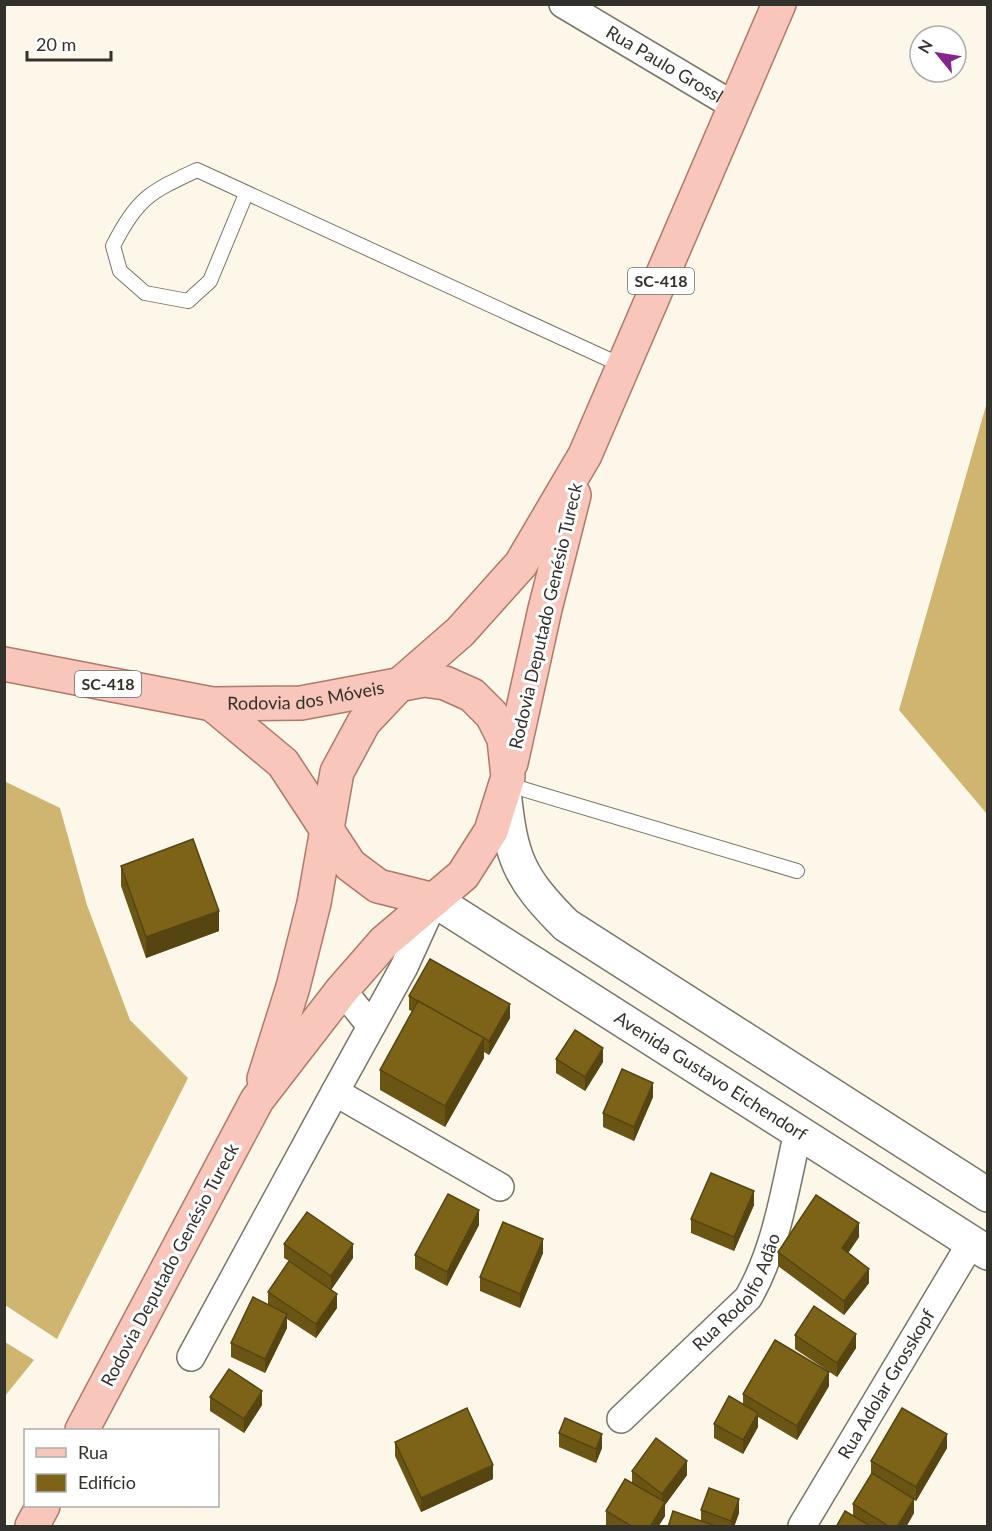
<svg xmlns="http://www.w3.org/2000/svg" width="992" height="1531" viewBox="0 0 992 1531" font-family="Lato,sans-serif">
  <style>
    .forest { fill: #cfb56f }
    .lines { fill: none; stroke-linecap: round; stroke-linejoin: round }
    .service-casing { stroke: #797568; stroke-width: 16 }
    .minor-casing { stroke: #797568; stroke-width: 30 }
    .tertiary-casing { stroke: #797568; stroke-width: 36 }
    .primary-casing { stroke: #b0796a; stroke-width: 36 }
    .service { stroke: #fff; stroke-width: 14 }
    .minor { stroke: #fff; stroke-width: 27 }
    .tertiary { stroke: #fff; stroke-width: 33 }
    .primary { stroke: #f8c6ba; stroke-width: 33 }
    .wall { fill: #6b5515 }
    .shaded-wall { fill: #574511 }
    .building { fill: #7c6318; stroke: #574511; stroke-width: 1.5 }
    .labels { text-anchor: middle; stroke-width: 6; stroke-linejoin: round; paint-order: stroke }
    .shield { fill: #fff; stroke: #706f6b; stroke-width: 1.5 }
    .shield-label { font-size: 16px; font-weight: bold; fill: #33312b }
    .street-label { font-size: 18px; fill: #33312b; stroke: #fff }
  </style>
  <rect width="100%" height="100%" fill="#fdf7e9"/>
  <g class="forest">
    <path d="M987 402V814L899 710Z"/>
    <path d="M4 781 60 808 87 905 130 1020 188 1078 57 1339 5 1305Z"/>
    <path d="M5 1342 34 1360 5 1396H4Z"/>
  </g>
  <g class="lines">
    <g class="service-casing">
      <g id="service">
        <path d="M246 194 210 281 188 301 145 293 120 271 113 246C137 198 150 192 197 170L623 366"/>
        <path d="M506 784 797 871"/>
      </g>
    </g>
    <g class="minor-casing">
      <g id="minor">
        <path id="s1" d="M563 4 736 107"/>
        <path d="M434 901 404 967 335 1092 500 1187"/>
        <path d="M342 990 371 1026"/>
        <path d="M191 1357 335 1092"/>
        <path id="s2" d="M621 1419 748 1298C777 1248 785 1188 798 1132"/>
        <path id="s3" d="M802 1526 971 1243"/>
      </g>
    </g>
    <g class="tertiary-casing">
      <g id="tertiary">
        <path d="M504 791C511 858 518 877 566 925L988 1195"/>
        <path id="s4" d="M434 900 988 1253"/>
      </g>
    </g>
    <g class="primary-casing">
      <g id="primary">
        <path id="s5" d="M4 664 212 704 301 703 424 680 445 683 472 695 492 715 504 739 508 777 491 831 463 875 384 942 342 990 257 1100 82 1430"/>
        <path d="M212 704 283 763 350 865 378 886 434 900"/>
        <path d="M511 763 545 609 574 495"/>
        <path d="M264 1079 293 987 314 903 337 772 364 722 398 686 460 632 521 564 585 455 779 4"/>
        <path d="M32 1526 43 1506"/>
      </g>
    </g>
    <use href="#service" class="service"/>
    <use href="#minor" class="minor"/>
    <use href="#tertiary" class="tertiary"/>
    <use href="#primary" class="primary"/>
  </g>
  <g class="wall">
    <path d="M121 866 219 931 146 958 121 886Z"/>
    <path d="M409 996 510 1018 489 1055 484 1052V1058L445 1127 380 1090V1070L412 1011 409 1010Z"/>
    <path d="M556 1059 603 1062 585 1091 556 1073Z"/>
    <path d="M653 1097 634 1141 603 1127V1113Z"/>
    <path d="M754 1205 734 1251 691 1233V1219Z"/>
    <path d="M479 1225 447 1286 415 1269V1255Z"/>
    <path d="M859 1237 848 1253 869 1283 844 1315 778 1266V1252Z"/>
    <path d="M284 1244 353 1258 331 1290 337 1308 316 1338 287 1319V1328L265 1373 231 1357V1343L268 1305V1292L289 1261 284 1258Z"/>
    <path d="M543 1253 520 1308 480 1291V1277Z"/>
    <path d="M795 1335 856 1348 837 1377 795 1349Z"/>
    <path d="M829 1386 797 1440 758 1417V1427L743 1454 714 1438V1424L743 1404V1394Z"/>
    <path d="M210 1397 262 1405 244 1433 210 1411Z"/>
    <path d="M559 1433 602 1448 596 1463 559 1447Z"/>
    <path d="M395 1442 493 1479 421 1512 395 1456Z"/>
    <path d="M947 1448 916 1501 914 1500V1513L906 1527H836L853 1516V1504L871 1475V1461Z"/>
    <path d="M632 1471 687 1475 665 1505V1516L658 1527H609L606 1525V1511L632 1482Z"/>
    <path d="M701 1510 739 1513 734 1527H668L701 1521Z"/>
  </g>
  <g class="shaded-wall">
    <path d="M219 911V931L146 958V937Z"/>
    <path d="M510 1004V1018L489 1055V1041Z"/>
    <path d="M484 1038V1058L445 1127V1106Z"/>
    <path d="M603 1048V1062L585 1091V1077Z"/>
    <path d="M653 1083V1097L634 1141V1127Z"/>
    <path d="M754 1191V1205L734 1251V1237Z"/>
    <path d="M479 1210V1225L447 1286V1272Z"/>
    <path d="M859 1223V1237L842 1262V1248Z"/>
    <path d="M543 1239V1253L520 1308V1294Z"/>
    <path d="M353 1244V1258L331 1290V1276Z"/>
    <path d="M869 1269V1283L844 1315V1301Z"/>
    <path d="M337 1294V1308L316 1338V1324Z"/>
    <path d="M287 1314V1328L265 1373V1359Z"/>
    <path d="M856 1334V1348L837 1377V1363Z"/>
    <path d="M829 1372V1386L797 1440V1426Z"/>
    <path d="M262 1391V1405L244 1433V1419Z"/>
    <path d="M758 1413V1427L743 1454V1440Z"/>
    <path d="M602 1434V1448L596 1463V1449Z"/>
    <path d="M947 1434V1448L916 1501V1487Z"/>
    <path d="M687 1461V1475L665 1505V1516L658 1527H650L662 1506V1494Z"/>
    <path d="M493 1465V1479L421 1512V1498Z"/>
    <path d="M739 1499V1513L734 1527H731V1521Z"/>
    <path d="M914 1499V1513L906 1527H897Z"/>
  </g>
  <g class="building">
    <path d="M193 839 219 911 146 937 121 866Z"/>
    <path d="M430 959 510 1004 489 1041 409 996Z"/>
    <path d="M418 1001 484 1038 445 1106 380 1070Z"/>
    <path d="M575 1030 603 1048 585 1077 556 1059Z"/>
    <path d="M622 1069 653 1083 634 1127 603 1113Z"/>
    <path d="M711 1173 754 1191 734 1237 691 1219Z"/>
    <path d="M448 1194 479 1210 447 1272 415 1255Z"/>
    <path d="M816 1195 859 1223 842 1248 869 1269 844 1301 778 1252Z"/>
    <path d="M307 1212 353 1244 331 1276 284 1244Z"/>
    <path d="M503 1222 543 1239 520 1294 480 1277Z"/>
    <path d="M289 1261 337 1294 316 1324 268 1292Z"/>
    <path d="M253 1297 287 1314 265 1359 231 1343Z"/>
    <path d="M814 1306 856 1334 837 1363 795 1335Z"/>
    <path d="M775 1340 829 1372 797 1426 743 1394Z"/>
    <path d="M229 1369 262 1391 244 1419 210 1397Z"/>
    <path d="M729 1396 758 1413 743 1440 714 1424Z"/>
    <path d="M467 1408 493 1465 421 1498 395 1442Z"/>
    <path d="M902 1408 947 1434 916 1487 871 1461Z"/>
    <path d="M565 1418 602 1434 596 1449 559 1433Z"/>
    <path d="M656 1438 687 1461 662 1494 632 1471Z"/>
    <path d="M872 1473 914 1499 897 1527H890L853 1504Z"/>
    <path d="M625 1479 665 1502 650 1527H633L606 1511Z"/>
    <path d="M709 1488 739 1499 731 1521 701 1510Z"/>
    <path d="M673 1511 718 1527H668Z"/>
    <path d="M845 1511 872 1527H836Z"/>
  </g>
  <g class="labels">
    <g class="shield">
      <rect x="628" y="268" width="66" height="26" rx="4.5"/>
      <rect x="75" y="671" width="66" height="26" rx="4.5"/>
    </g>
    <g class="shield-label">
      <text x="661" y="287">SC-418</text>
      <text x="108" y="690">SC-418</text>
    </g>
    <g class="street-label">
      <text dy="6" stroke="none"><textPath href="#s1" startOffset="118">Rua Paulo Grossl</textPath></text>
      <text transform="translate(546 616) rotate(-77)" y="6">Rodovia Deputado Genésio Tureck</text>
      <text dy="6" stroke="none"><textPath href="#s5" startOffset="306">Rodovia dos Móveis</textPath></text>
      <text dy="6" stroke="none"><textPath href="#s4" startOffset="328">Avenida Gustavo Eichendorf</textPath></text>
      <text transform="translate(170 1265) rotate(-62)" y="6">Rodovia Deputado Genésio Tureck</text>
      <text dy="6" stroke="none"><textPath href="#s2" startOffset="174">Rua Rodolfo Adão</textPath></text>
      <text dy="6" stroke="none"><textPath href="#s3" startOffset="165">Rua Adolar Grosskopf</textPath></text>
    </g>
  </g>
  <rect width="992" height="1531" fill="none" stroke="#33312b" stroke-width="12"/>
  <rect x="24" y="1429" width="195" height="78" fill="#ffffff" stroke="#adadaa" stroke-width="1.5"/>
  <rect x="36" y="1448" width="30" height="9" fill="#f8c6ba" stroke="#adadaa" stroke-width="1.5"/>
  <text x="78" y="1459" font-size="18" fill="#33312b">Rua</text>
  <rect x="36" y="1474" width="30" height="18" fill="#7c6318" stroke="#adadaa" stroke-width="1.5"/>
  <text x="78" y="1489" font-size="18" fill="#33312b">Edifício</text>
  <g transform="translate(938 54) rotate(300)"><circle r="28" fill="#ffffff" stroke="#adadaa" stroke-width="1.5"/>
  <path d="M0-4.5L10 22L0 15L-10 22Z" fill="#83248f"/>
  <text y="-9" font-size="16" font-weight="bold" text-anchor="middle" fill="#33312b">N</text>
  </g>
  <path d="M27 51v9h84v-9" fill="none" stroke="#33312b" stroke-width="3"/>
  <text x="36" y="51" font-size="18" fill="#33312b" stroke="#ffffff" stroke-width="4.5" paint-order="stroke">20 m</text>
</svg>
